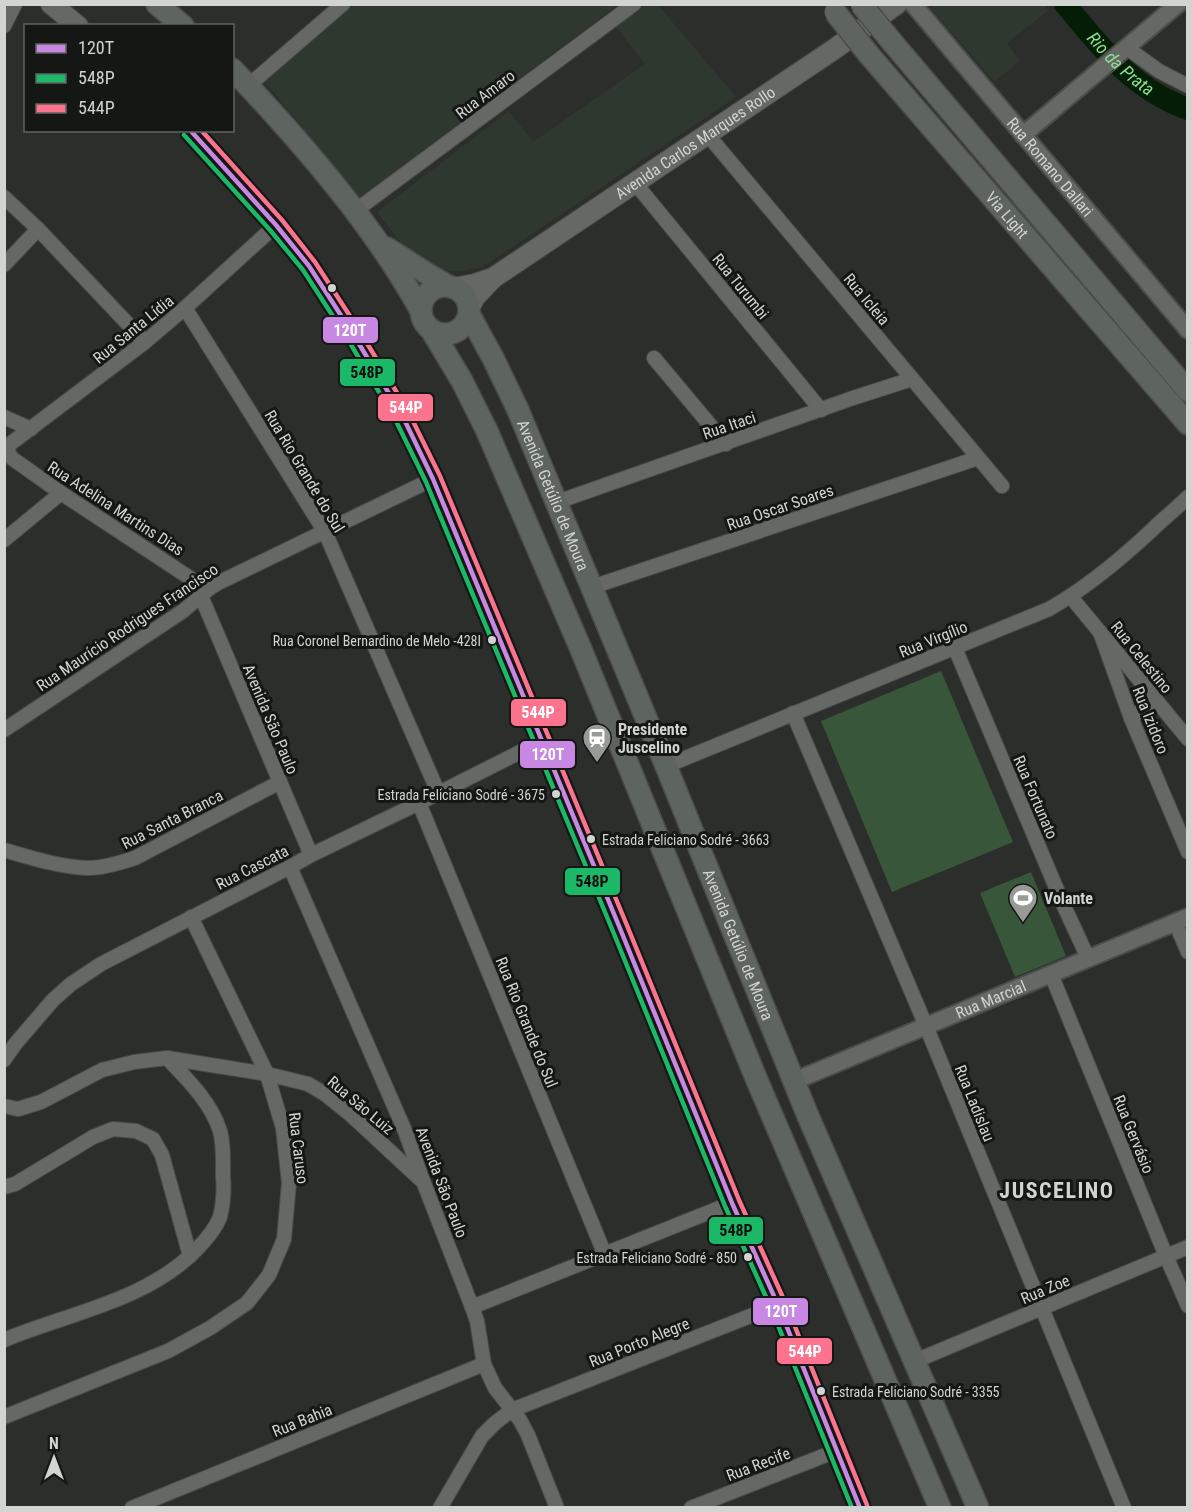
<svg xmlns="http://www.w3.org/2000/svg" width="1192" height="1512" viewBox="0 0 1192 1512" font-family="'Roboto Condensed',sans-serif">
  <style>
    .built { fill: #2f382f }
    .green { fill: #38563a }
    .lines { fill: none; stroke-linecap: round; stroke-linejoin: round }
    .river { stroke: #041e06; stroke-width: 22 }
    .minor-casing { stroke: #4a4c4a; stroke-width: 16 }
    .tertiary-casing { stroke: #4a4c4a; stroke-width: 20 }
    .secondary-casing { stroke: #4a4c4a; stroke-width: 22 }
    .primary-casing { stroke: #4a4c4a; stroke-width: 24 }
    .minor { stroke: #666866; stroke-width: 14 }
    .tertiary { stroke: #666866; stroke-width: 16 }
    .secondary { stroke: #666866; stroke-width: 20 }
    .primary { stroke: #5e645f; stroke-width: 21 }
    .primary-bridge-casing { stroke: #4a4c4a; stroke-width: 24; stroke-linecap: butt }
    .primary-bridge { stroke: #5e645f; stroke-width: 21 }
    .bus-1-casing { stroke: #151715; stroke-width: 9 }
    .bus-2-casing { stroke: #151715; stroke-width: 9 }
    .bus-3-casing { stroke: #151715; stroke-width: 9 }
    .bus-1 { stroke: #c787e3; stroke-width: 4.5 }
    .bus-2 { stroke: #1ab867; stroke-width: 4.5 }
    .bus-3 { stroke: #fc738d; stroke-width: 4.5 }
    .bus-dot { fill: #d1d4d1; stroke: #151715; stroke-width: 2 }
    .labels { text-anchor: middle; stroke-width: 6; stroke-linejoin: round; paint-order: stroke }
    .bus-label { font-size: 14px; fill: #d1d4d1; stroke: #151715; text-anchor: end }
    .street-label { font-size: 16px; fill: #d1d4d1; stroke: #151715 }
    .poi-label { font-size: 16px; font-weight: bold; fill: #d1d4d1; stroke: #151715; text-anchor: start }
    .water-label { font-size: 18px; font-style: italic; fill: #88df8e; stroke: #151715 }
    .district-label { font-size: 22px; font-weight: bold; letter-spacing: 1.5px; fill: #d1d4d1; stroke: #151715 }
    .line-badge { stroke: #151715; stroke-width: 2 }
    .badge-label { font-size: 16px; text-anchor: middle; font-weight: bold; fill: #fff }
    .pale-badge-label { font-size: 16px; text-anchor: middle; font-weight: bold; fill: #111 }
  </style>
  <rect width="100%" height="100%" fill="#2c2e2c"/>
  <g class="built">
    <path d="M355 4H617V5L360 197 264 81Z"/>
    <path d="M647 5H658L736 97 498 257 482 267 461 271H448L434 267 418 259 398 239 377 212 509 111 533 142 645 64 616 27Z"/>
    <path d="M931 5H1044L1049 10 1007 43 1020 61 994 82 929 6Z"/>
  </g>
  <g class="green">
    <path d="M941 671 1013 842 892 892 821 721Z"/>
    <path d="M1031 872 1066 956 1015 977 980 893Z"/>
  </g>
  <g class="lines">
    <path class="river" id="s1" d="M1065 4C1100 47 1134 90 1188 109"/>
    <g class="minor-casing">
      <g id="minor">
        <path d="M4 26 15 4"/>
        <path d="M1127 48 1159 71 1188 86"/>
        <path d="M249 85 343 4"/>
        <path d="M707 134 1002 486"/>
        <path d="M635 183 821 410"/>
        <path d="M4 197 38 229 145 342"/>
        <path d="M355 211 634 4"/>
        <path d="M276 225 185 308 145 342 10 444C6 450 9 455 13 459L61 493 190 578 201 596 311 855"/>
        <path d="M4 265 38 229"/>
        <path d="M185 308 325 532 438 792"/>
        <path d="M654 358 726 444"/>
        <path d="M4 417 31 429"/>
        <path d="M557 502 853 398 912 379"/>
        <path d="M4 540 61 493"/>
        <path d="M592 587 978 458"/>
        <path d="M1071 597 1188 739"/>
        <path d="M1100 632 1131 718 1188 852"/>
        <path d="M955 648 1063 904 1088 958"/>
        <path d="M793 713 926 1026 1124 1508"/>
        <path d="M1131 718 1156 700"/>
        <path d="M4 730 183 611 210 588 218 583 433 479"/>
        <path d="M666 766 1049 609C1088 587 1121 559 1153 529 1164 518 1177 508 1188 497"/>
        <path d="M419 803 605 1255"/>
        <path d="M4 850C32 858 60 867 88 868 104 868 120 863 135 858L280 782"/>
        <path d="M290 867 405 1131 423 1181 472 1307 477 1321 484 1364 495 1388 520 1420 528 1435 557 1508"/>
        <path d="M1175 922 1188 952"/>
        <path d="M1051 974 1166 1256 1188 1306"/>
        <path d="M4 1060 16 1043 53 1000 71 984 101 964 290 867 311 855 419 803 542 741"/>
        <path d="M4 1106 18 1109 41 1102 102 1070 134 1062 167 1058 267 1074 308 1084 325 1094 351 1115 421 1180"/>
        <path d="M4 1187 15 1184 93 1137 113 1129 136 1131 153 1139 162 1155 190 1256"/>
        <path d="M472 1307 732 1203"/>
        <path d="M4 1340C69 1313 146 1301 196 1250 206 1240 215 1230 220 1217 223 1205 224 1188 223 1176 223 1161 224 1145 220 1131 211 1102 187 1079 167 1058"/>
        <path d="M915 1361 1188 1247"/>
        <path d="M4 1417 168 1351 210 1328 247 1303 269 1275 284 1239 289 1183 283 1128 267 1074 191 917"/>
        <path d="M132 1508 484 1364"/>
        <path d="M440 1508 482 1436 495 1423 512 1410 778 1305"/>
        <path d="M691 1508 836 1451"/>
      </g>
    </g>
    <g class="tertiary-casing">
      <g id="tertiary">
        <path id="s2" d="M913 4 1188 330"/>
        <path d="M1023 135 1178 4"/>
        <path id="s3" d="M794 1081 1188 917"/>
      </g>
    </g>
    <g class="secondary-casing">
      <g id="secondary">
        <path d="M51 4 78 26"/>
        <path d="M190 130 276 225 309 266 353 334 402 415 433 479 619 926 732 1203 778 1305 860 1508"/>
        <path d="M454 288 475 284 493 278"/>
        <path id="s4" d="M469 308 475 297 493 278 833 50 897 4"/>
      </g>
    </g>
    <g class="primary-casing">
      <g id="primary">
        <path d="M157 4 183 26"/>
        <path d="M892 42 1188 391"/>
        <path id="s5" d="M870 56 1188 424"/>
        <path d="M232 69C253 90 272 112 291 133 340 189 385 246 421 311"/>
        <path d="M387 248 426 273 450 287"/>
        <circle cx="445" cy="310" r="24"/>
        <path id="s6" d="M469 314 494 360 518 410 666 766 808 1116 978 1508"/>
        <path d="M432 331 462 381 487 431 580 647 756 1078 940 1508"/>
      </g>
    </g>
    <use href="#minor" class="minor"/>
    <use href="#tertiary" class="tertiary"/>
    <use href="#secondary" class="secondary"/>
    <use href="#primary" class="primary"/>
    <g class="primary-bridge-casing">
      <g id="primary-bridge">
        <path d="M861 4 892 42"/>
        <path d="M835 12 870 56"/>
      </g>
    </g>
    <use href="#primary-bridge" class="primary-bridge"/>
    <g class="bus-1-casing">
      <path id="bus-1" d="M190 130 276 225 309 266 353 334 402 415 433 479 619 926 732 1203 778 1305 860 1508"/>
    </g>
    <g class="bus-2-casing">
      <path id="bus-2" d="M184 135 270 230 303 270 347 338 395 419 426 482 612 929 725 1206 771 1308 852 1508"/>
    </g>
    <g class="bus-3-casing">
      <path id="bus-3" d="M201 130 282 220 315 262 359 330 408 411 440 476 626 923 739 1200 785 1302 867 1505"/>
    </g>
    <use href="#bus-1" class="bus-1"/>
    <use href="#bus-2" class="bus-2"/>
    <use href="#bus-3" class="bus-3"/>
  </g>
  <defs>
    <g id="station-pin" transform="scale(1.5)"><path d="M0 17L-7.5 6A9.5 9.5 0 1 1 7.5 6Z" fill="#979a97" stroke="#151715"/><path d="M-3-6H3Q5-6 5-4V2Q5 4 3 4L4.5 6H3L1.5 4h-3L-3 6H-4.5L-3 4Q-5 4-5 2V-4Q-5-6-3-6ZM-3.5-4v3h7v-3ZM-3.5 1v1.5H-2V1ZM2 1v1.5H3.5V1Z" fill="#fff"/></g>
    <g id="stadium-pin" transform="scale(1.5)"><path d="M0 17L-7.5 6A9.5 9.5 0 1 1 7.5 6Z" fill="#979a97" stroke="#151715"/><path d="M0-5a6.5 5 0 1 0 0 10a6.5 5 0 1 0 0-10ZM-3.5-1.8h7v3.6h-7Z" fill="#fff"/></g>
  </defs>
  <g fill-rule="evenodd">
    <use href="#station-pin" x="597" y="738"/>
    <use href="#stadium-pin" x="1023" y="898"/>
  </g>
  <g class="bus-dot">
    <circle cx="332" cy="288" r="5"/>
    <circle cx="492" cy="640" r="5"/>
    <circle cx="556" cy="794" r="5"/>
    <circle cx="591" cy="839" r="5"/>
    <circle cx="748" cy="1257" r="5"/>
    <circle cx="821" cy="1391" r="5"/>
  </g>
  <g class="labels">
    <g class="bus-label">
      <text x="481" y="646">Rua Coronel Bernardino de Melo -428I</text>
      <text x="545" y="800">Estrada Feliciano Sodré - 3675</text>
      <text x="602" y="845" text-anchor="start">Estrada Feliciano Sodré - 3663</text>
      <text x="737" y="1263">Estrada Feliciano Sodré - 850</text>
      <text x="832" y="1397" text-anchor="start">Estrada Feliciano Sodré - 3355</text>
    </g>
    <g class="street-label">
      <text transform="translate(485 94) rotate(-37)" y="6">Rua Amaro</text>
      <text dy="6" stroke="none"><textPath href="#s4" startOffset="282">Avenida Carlos Marques Rollo</textPath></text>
      <text dy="6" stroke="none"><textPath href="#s2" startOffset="213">Rua Romano Dallari</textPath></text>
      <text dy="6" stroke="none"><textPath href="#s5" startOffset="210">Via Light</textPath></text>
      <text transform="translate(741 286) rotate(51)" y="6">Rua Turumbi</text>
      <text transform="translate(867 299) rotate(50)" y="6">Rua Icleia</text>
      <text transform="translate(133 329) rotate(-39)" y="6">Rua Santa Lídia</text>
      <text transform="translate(729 425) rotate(-19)" y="6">Rua Itaci</text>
      <text transform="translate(305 471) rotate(59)" y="6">Rua Rio Grande do Sul</text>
      <text dy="6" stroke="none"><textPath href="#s6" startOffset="200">Avenida Getúlio de Moura</textPath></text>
      <text transform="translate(780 507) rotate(-19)" y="6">Rua Oscar Soares</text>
      <text transform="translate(116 508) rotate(33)" y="6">Rua Adelina Martins Dias</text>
      <text transform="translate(127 627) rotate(-34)" y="6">Rua Maurício Rodrigues Francisco</text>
      <text transform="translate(933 639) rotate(-22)" y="6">Rua Virgílio</text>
      <text transform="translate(1142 657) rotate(51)" y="6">Rua Celestino</text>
      <text transform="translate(271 719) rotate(67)" y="6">Avenida São Paulo</text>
      <text transform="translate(1151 720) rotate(68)" y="6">Rua Izidoro</text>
      <text transform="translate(1036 797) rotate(67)" y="6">Rua Fortunato</text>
      <text transform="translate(172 819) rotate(-27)" y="6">Rua Santa Branca</text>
      <text transform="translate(252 867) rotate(-27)" y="6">Rua Cascata</text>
      <text dy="6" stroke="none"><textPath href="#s6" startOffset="686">Avenida Getúlio de Moura</textPath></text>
      <text dy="6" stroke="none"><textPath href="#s3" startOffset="213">Rua Marcial</textPath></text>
      <text transform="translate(527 1022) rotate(68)" y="6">Rua Rio Grande do Sul</text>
      <text transform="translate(975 1103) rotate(68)" y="6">Rua Ladislau</text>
      <text transform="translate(361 1105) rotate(40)" y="6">Rua São Luiz</text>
      <text transform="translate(1134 1134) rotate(68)" y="6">Rua Gervásio</text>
      <text transform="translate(299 1148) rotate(83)" y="6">Rua Caruso</text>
      <text transform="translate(442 1182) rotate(69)" y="6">Avenida São Paulo</text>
      <text transform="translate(1045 1289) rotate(-23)" y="6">Rua Zoe</text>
      <text transform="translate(639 1342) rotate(-22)" y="6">Rua Porto Alegre</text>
      <text transform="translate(302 1420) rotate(-22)" y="6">Rua Bahia</text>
      <text transform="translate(758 1464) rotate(-21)" y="6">Rua Recife</text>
    </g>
    <g class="poi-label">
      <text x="618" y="735">Presidente<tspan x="618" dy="18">Juscelino</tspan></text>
      <text x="1044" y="904">Volante</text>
    </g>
    <g class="water-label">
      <text dy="6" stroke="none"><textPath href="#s1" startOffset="82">Rio da Prata</textPath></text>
    </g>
    <g class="district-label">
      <text x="1057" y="1198">JUSCELINO</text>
    </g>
  </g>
  <g class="line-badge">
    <rect x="322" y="316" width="57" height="28" rx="6" fill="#c787e3"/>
    <rect x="339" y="358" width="57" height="29" rx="6" fill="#1ab867"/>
    <rect x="377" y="393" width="57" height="29" rx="6" fill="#fc738d"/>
    <rect x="510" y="698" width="57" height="29" rx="6" fill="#fc738d"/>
    <rect x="519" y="740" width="57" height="29" rx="6" fill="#c787e3"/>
    <rect x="564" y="867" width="57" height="29" rx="6" fill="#1ab867"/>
    <rect x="708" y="1216" width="56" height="29" rx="6" fill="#1ab867"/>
    <rect x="752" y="1297" width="57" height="29" rx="6" fill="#c787e3"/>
    <rect x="776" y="1337" width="57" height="28" rx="6" fill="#fc738d"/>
  </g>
  <g class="badge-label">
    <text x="350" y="336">120T</text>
    <text x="406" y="413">544P</text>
    <text x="538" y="718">544P</text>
    <text x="548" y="760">120T</text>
    <text x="781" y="1317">120T</text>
    <text x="805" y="1357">544P</text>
  </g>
  <g class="pale-badge-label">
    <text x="367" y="378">548P</text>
    <text x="592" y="887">548P</text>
    <text x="736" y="1236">548P</text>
  </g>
  <rect width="1192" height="1512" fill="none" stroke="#d1d4d1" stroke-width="12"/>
  <rect x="24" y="24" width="210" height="108" fill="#151715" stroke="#606360" stroke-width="1.5"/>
  <rect x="36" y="44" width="30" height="9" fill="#c787e3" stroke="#606360" stroke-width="1.5"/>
  <text x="78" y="54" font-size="18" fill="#d1d4d1">120T</text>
  <rect x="36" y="74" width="30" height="9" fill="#1ab867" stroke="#606360" stroke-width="1.5"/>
  <text x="78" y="84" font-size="18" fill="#d1d4d1">548P</text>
  <rect x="36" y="104" width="30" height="9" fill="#fc738d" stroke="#606360" stroke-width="1.5"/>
  <text x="78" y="114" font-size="18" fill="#d1d4d1">544P</text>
  <g transform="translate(54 1458)" stroke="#151715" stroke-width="4.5" paint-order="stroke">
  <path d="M0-4.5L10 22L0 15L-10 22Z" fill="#d1d4d1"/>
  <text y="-9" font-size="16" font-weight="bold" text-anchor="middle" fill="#d1d4d1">N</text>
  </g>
</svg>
